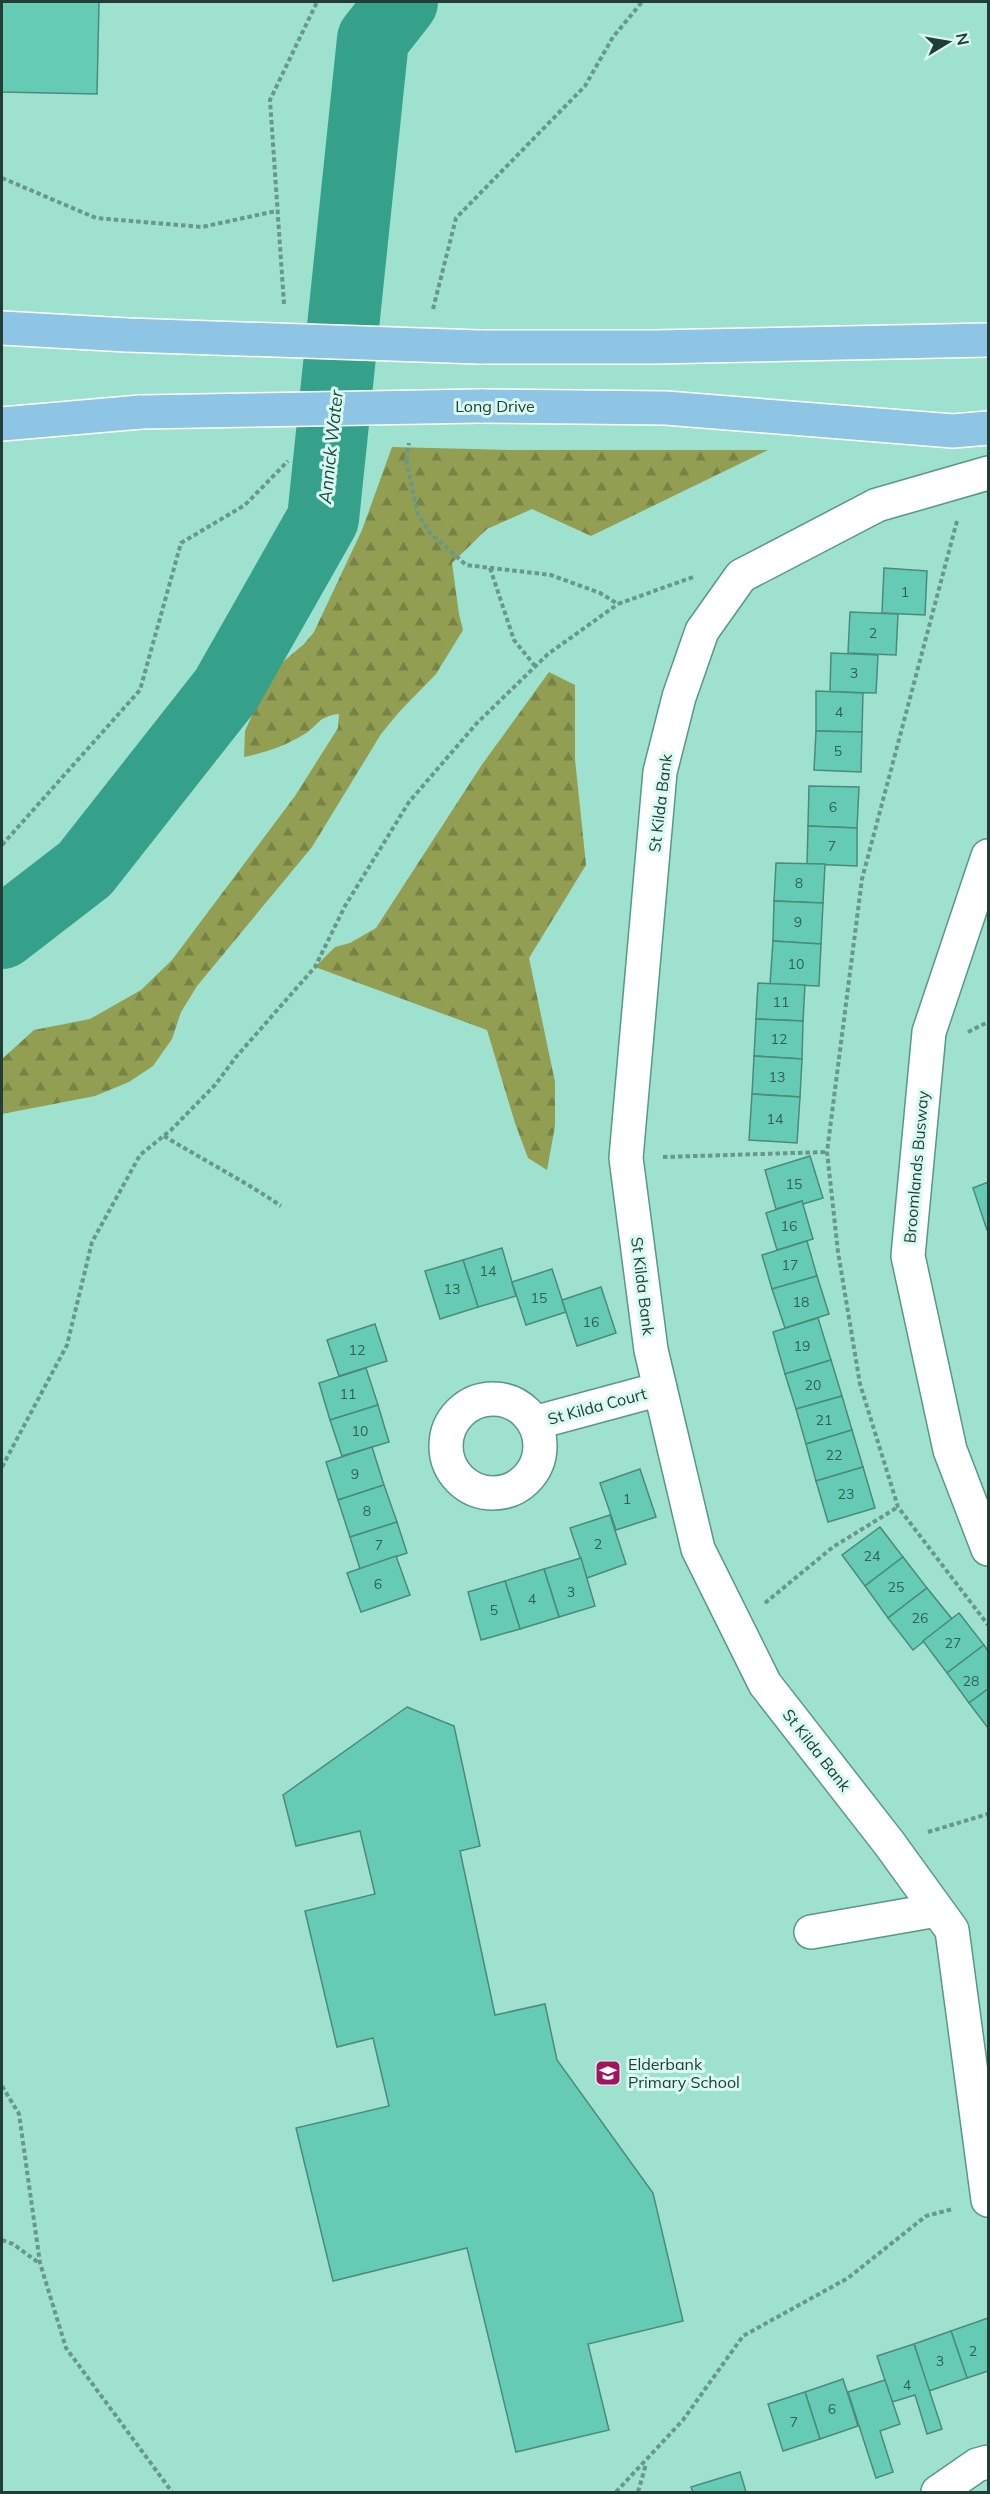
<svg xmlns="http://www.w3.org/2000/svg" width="990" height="2494" viewBox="0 0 990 2494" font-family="Mulish,sans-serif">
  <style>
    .forest { fill: url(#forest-firs) }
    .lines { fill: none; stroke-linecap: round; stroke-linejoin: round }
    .river { stroke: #36a18b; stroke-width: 72 }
    .building { fill: #65cbb4; stroke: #4a8b7b; stroke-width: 1.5 }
    .minor-casing { stroke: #579888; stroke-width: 36 }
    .major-casing { stroke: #fff; stroke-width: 36 }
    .path { stroke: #67988b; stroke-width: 4; stroke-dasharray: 4.5 3; stroke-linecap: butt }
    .minor { stroke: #fff; stroke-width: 33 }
    .major { stroke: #8ec5e4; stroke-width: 33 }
    .major-bridge-casing { stroke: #fff; stroke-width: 36; stroke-linecap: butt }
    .path-bridge { stroke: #67988b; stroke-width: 4; stroke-dasharray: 4.5 3; stroke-linecap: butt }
    .major-bridge { stroke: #8ec5e4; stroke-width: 33 }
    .labels { text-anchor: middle; stroke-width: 6; stroke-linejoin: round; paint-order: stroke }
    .number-label { font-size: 14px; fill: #326056 }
    .street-label { font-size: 16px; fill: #213d36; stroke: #d9faf1 }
    .poi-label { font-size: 16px; fill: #213d36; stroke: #d9faf1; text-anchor: start }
    .water-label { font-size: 18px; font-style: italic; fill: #1d4a40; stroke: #d9faf1 }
  </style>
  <defs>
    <pattern id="forest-firs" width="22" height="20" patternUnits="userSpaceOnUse" patternTransform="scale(1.5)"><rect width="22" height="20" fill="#929e52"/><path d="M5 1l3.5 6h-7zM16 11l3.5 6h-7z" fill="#778245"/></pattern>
  </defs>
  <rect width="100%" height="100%" fill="#9ee1cf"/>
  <g class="forest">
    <path d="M392 447 510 450H768L591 536 532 509 487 529 452 563 459 614 463 630 436 674 400 711 381 734 312 847 197 986 181 1012 172 1039 153 1066 129 1082 95 1096 2 1114V1059L34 1030 90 1019 141 990 172 960 295 796 338 728 339 714C316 717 320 725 303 735 285 746 264 753 244 757L245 731 259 699 284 661 304 644 314 632 362 530Z"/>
    <path d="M549 672 575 685V759L586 865 529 958 555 1082V1126L547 1170 528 1158 515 1123 487 1030 315 967 335 947 350 943 376 928 481 766Z"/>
  </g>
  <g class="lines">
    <path class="river" d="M2 933 85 869 226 690 323 519 373 39 402 2"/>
  </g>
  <g class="building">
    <path d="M2 2H99L97 94 2 92Z"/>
    <path d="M884 568 927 571 925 615 882 613Z"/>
    <path d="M850 612 898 614 896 655 848 653Z"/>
    <path d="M831 653 878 655 876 693 830 692Z"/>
    <path d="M816 691 863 693 862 732 816 731Z"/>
    <path d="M816 731 862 732 861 772 814 770Z"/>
    <path d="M809 786 859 787 857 828 808 826Z"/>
    <path d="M808 826 857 828V866L807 864Z"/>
    <path d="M776 863 825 864 823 903 774 901Z"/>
    <path d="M774 901 823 903 821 944 773 941Z"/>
    <path d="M773 941 821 944 819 986 770 984Z"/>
    <path d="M758 983 805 985 803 1021 756 1019Z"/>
    <path d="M756 1019 803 1021 802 1059 754 1056Z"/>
    <path d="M754 1056 802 1059 800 1097 752 1094Z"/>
    <path d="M752 1094 800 1097 797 1143 749 1140Z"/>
    <path d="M810 1156 823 1198 803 1204 802 1201 776 1209 765 1170Z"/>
    <path d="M988 1182V1230H987L973 1188Z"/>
    <path d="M802 1201 813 1239 777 1250 766 1213Z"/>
    <path d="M807 1241 817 1276 772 1289 762 1255Z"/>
    <path d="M502 1248 516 1296 478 1307 463 1260Z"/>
    <path d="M463 1260 478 1307 440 1319 425 1271Z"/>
    <path d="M552 1269 566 1312 526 1325 512 1282Z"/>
    <path d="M817 1276 829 1314 785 1328 772 1289Z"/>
    <path d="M601 1287 616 1333 577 1346 562 1300Z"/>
    <path d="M818 1318 831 1360 785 1374 773 1332Z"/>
    <path d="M375 1324 387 1361 339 1376 327 1340Z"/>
    <path d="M831 1360 842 1396 796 1409 785 1374Z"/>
    <path d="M366 1368 378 1405 330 1420 319 1383Z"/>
    <path d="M842 1396 852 1430 806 1444 796 1409Z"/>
    <path d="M378 1405 389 1442 342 1456 330 1420Z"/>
    <path d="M852 1430 863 1467 816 1481 806 1444Z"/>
    <path d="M372 1447 384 1485 338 1500 326 1462Z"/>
    <path d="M863 1467 875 1508 828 1522 816 1481Z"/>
    <path d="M640 1469 656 1517 616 1530 600 1483Z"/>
    <path d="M384 1485 397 1522 350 1537 338 1500Z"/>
    <path d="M610 1515 626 1564 587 1578 570 1528Z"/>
    <path d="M397 1522 407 1553 360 1569 350 1537Z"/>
    <path d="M880 1527 903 1557 865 1586 842 1555Z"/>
    <path d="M396 1556 410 1595 361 1612 347 1573Z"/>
    <path d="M903 1557 927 1588 888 1618 865 1586Z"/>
    <path d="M581 1558 595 1606 559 1617 544 1569Z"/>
    <path d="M544 1569 559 1617 520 1629 505 1581Z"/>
    <path d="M505 1581 520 1629 481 1640 468 1592Z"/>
    <path d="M927 1588 952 1619 913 1650 888 1618Z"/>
    <path d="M959 1613 984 1645 947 1673 923 1641Z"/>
    <path d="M984 1645 988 1651V1689L969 1703 947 1673Z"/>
    <path d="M988 1689V1728L969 1703Z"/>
    <path d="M407 1707 454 1726 480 1846 460 1851 495 2015 545 2004 557 2060 653 2193 683 2321 588 2344 609 2430 516 2452 467 2248 333 2281 296 2128 389 2106 373 2038 337 2047 305 1911 375 1894 360 1831 296 1846 283 1795Z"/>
    <path d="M988 2318V2371L967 2378 951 2331Z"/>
    <path d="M951 2331 967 2378 929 2391 914 2344Z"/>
    <path d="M914 2344 942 2429 927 2434 915 2395 892 2402 877 2356Z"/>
    <path d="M843 2379 858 2426 820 2439 805 2392Z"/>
    <path d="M885 2380 900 2424 880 2431 893 2472 876 2478 848 2392Z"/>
    <path d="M805 2392 820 2439 783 2451 768 2404Z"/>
    <path d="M740 2472 746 2492H693L691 2487Z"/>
  </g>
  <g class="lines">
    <g class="minor-casing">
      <g id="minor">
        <path d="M988 473 877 505 741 576 702 631 679 697 660 772 626 1158 651 1350 698 1549 765 1684 889 1843 952 1930 988 2200"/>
        <path d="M988 856 929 1032 908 1256 950 1450 988 1549"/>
        <circle cx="493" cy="1446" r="47"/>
        <path d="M534 1423 660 1389"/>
        <path d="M811 1932 937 1910"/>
        <path d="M938 2492 977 2465 988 2462"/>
      </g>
    </g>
    <g class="major-casing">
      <g id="major">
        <path d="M2 328 127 335"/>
        <path d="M479 347H654L988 340"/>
        <path d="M480 406 666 408 953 431 988 428"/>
        <path d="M2 424 141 412"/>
      </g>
    </g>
    <g class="path">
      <path d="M2 178 96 218 202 227 276 211"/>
      <path d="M284 304 270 100 317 2"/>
      <path d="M433 309 456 218 585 86 613 37 642 2"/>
      <path d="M406 460 418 514 430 533 466 565 551 575 600 593 618 604 693 577"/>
      <path d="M957 521 862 879 827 1152 838 1252 860 1384 898 1507 988 1625"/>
      <path d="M490 568 514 640 535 666"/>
      <path d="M2 845 140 690 181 543 245 505 288 461"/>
      <path d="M968 1032 988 1022"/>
      <path d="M164 1136C203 1160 243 1180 281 1206"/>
      <path d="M663 1157 827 1152"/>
      <path d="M2 1467 67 1345 92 1242 140 1155 171 1130 215 1085 236 1057 315 967 345 906 409 802 477 723 548 654 618 604"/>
      <path d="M765 1603 833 1547 898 1507"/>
      <path d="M928 1832 988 1814"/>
      <path d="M2 2086 19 2114 40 2263 66 2348 172 2492"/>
      <path d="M2 2240 13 2244 39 2263"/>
      <path d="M616 2492 683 2420 743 2336 848 2278 926 2216 953 2209"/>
      <path d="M638 2492 646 2464"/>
    </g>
    <use href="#minor" class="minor"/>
    <use href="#major" class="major"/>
    <g class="major-bridge-casing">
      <g id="major-bridge">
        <path d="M127 335 479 347"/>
        <path d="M141 412 480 406"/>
      </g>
    </g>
    <path class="path-bridge" d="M406 460 409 443"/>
    <use href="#major-bridge" class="major-bridge"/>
  </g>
  <defs>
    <g id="school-square" transform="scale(1.35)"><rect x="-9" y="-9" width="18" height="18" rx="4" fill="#a2155e" stroke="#d9faf1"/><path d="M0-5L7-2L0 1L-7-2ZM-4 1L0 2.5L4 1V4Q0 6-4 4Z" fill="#fff"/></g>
  </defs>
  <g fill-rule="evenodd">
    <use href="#school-square" x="608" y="2073"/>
  </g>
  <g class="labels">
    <g class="number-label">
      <text x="905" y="597">1</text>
      <text x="873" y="638">2</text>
      <text x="854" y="678">3</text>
      <text x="839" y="717">4</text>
      <text x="838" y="756">5</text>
      <text x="833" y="812">6</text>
      <text x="832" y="851">7</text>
      <text x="799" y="888">8</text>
      <text x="798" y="927">9</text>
      <text x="796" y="969">10</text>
      <text x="781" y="1007">11</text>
      <text x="779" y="1044">12</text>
      <text x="777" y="1082">13</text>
      <text x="775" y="1124">14</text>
      <text x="794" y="1189">15</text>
      <text x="789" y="1231">16</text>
      <text x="790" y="1270">17</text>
      <text x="488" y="1276">14</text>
      <text x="452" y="1294">13</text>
      <text x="539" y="1303">15</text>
      <text x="801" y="1307">18</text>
      <text x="591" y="1327">16</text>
      <text x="802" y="1351">19</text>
      <text x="357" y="1355">12</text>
      <text x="813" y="1390">20</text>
      <text x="348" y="1399">11</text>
      <text x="824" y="1425">21</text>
      <text x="360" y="1436">10</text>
      <text x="834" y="1460">22</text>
      <text x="355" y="1479">9</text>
      <text x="846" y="1499">23</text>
      <text x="627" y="1504">1</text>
      <text x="367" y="1516">8</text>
      <text x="598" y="1549">2</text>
      <text x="379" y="1550">7</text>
      <text x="872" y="1561">24</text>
      <text x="378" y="1589">6</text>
      <text x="896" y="1592">25</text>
      <text x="571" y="1597">3</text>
      <text x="532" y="1604">4</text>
      <text x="494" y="1615">5</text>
      <text x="920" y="1623">26</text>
      <text x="953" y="1648">27</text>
      <text x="971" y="1686">28</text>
      <text x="973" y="2356">2</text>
      <text x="940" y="2366">3</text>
      <text x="907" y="2390">4</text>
      <text x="832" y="2414">6</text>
      <text x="794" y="2427">7</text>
    </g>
    <g class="street-label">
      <text x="495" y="412">Long Drive</text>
      <text transform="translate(660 803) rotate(-83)" y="6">St Kilda Bank</text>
      <text transform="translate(916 1167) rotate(-85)" y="6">Broomlands Busway</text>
      <text transform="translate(643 1286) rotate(83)" y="6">St Kilda Bank</text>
      <text transform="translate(597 1406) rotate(-15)" y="6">St Kilda Court</text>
      <text transform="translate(817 1750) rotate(52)" y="6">St Kilda Bank</text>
    </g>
    <g class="poi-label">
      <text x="628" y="2070">Elderbank<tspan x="628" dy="18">Primary School</tspan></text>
    </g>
    <g class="water-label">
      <text transform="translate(331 447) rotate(-84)" y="6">Annick Water</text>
    </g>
  </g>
  <rect width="990" height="2494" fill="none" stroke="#213d36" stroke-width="6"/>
  <g transform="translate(948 42) rotate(79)" stroke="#d9faf1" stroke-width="4.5" paint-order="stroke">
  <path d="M0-4.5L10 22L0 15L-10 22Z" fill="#213d36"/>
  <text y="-9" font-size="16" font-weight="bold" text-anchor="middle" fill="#213d36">N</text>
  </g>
</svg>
